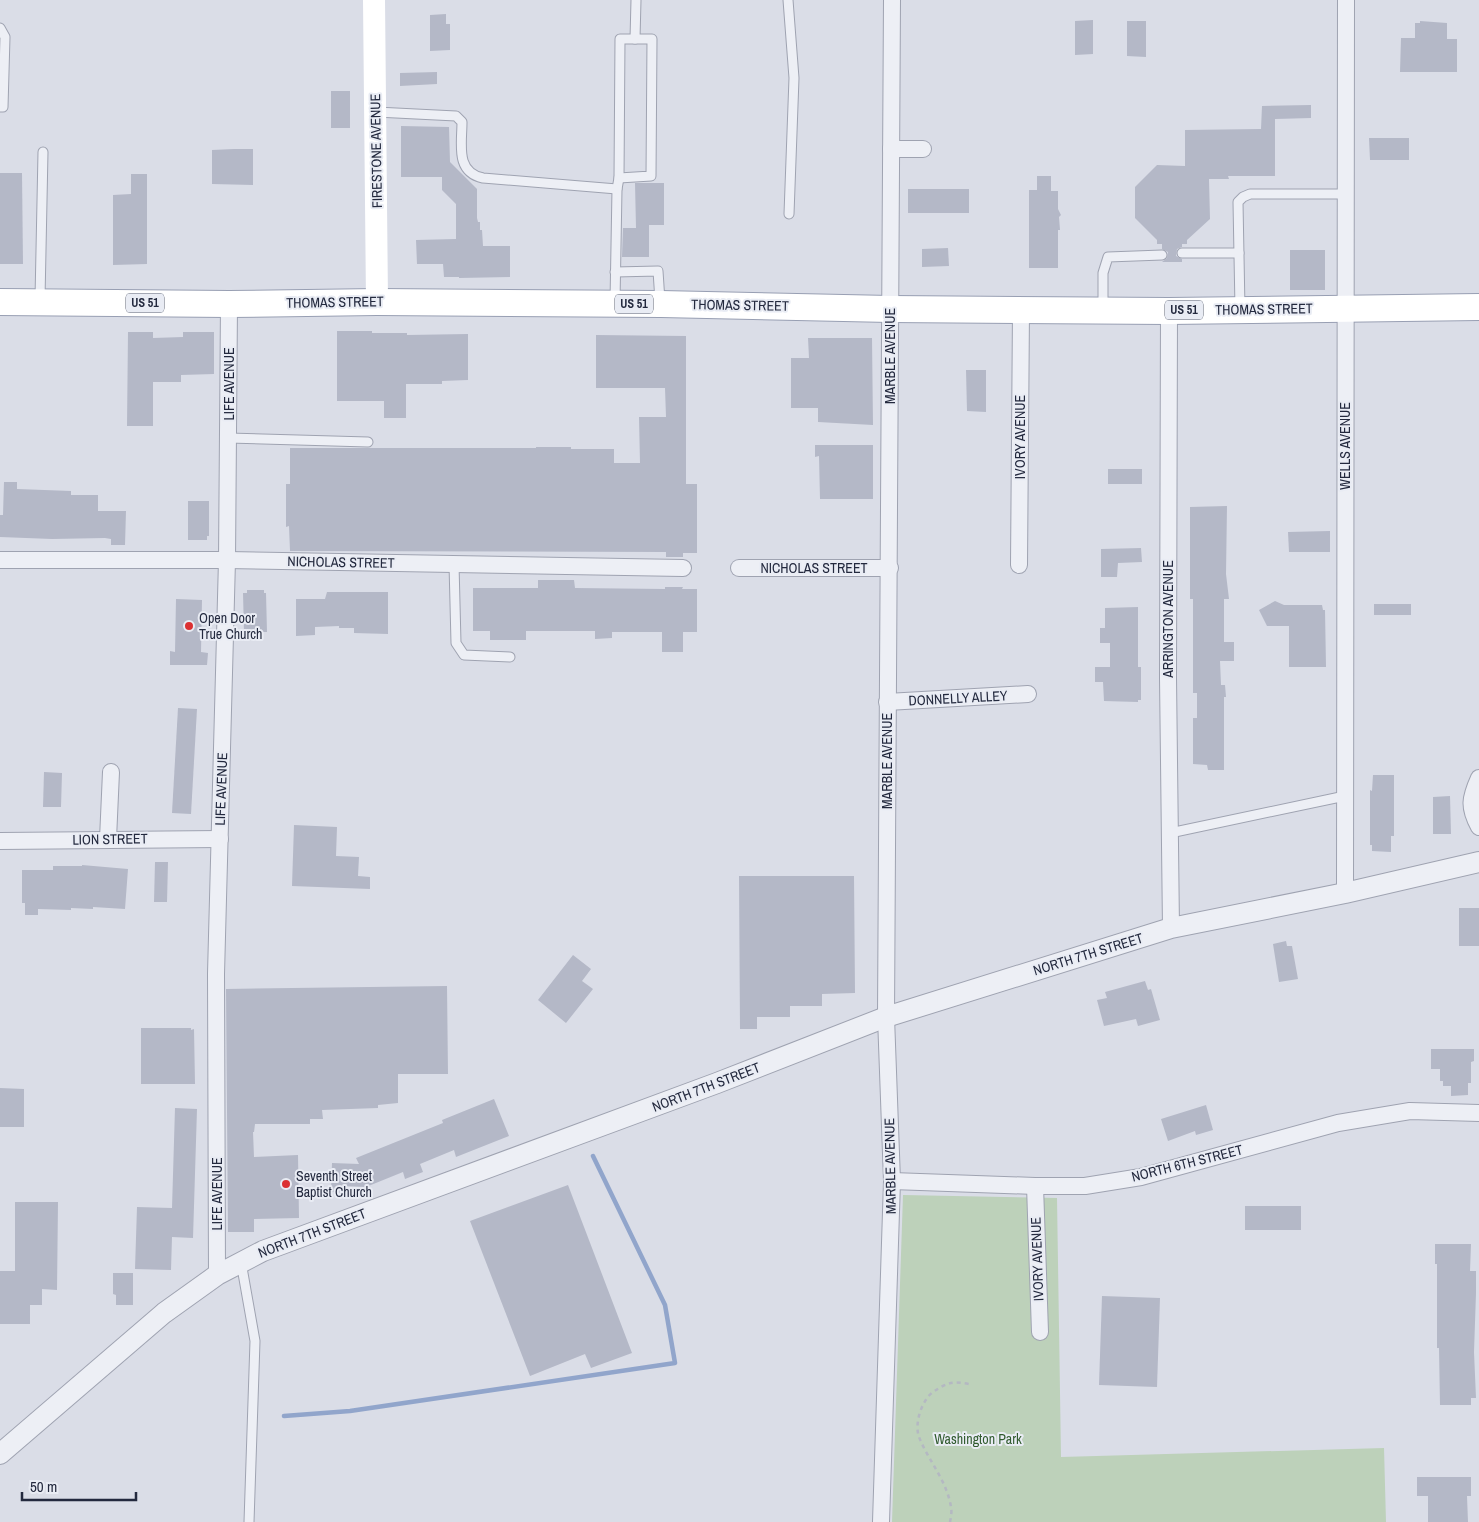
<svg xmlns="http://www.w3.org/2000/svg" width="1479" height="1522" viewBox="0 0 1479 1522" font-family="'Archivo Narrow',sans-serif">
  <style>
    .green { fill: #bdd1ba }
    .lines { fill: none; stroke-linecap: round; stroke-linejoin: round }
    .stream { stroke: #91a5cb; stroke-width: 4.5 }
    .building { fill: #b4b8c7 }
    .service-casing { stroke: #9fa3b1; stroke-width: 11 }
    .minor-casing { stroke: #9fa3b1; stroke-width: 18 }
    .tertiary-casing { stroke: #9fa3b1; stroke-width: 22 }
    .primary-casing { stroke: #989fb3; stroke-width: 28 }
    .path { stroke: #b4b8c2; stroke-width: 2.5; stroke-dasharray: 4 4; stroke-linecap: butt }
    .service { stroke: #edeff5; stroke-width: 9 }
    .minor { stroke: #edeff5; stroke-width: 16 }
    .tertiary { stroke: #edeff5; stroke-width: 20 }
    .secondary { stroke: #fff; stroke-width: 22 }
    .primary { stroke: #fff; stroke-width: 26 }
    .poi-dot { fill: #db3032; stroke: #e9ecf4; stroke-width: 2 }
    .labels { text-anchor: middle; stroke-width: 4; stroke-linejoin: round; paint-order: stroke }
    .shield { fill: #e9ecf4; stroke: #5e6475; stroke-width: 1 }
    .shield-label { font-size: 12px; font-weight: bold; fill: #23293e }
    .street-label { font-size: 14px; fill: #23293e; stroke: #e9ecf4 }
    .poi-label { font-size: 14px; fill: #23293e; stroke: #e9ecf4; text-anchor: start }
    .park-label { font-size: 14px; fill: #315b2f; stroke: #e9ecf4 }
  </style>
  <rect width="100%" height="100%" fill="#dadde7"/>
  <path class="green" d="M903 1195 1057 1198 1061 1457 1384 1448 1386 1522H892Z"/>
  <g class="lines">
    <path class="stream" d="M284 1416 350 1411 675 1363 665 1305 593 1156"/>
  </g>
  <g class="building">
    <path d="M446 14V24H450V50L430 51V15Z"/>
    <path d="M1093 20V54L1075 55V21Z"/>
    <path d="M1127 21H1146V57L1127 56Z"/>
    <path d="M1420 21 1447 23V39H1457V72H1400L1401 38H1415V23H1420Z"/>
    <path d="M437 72V84L400 86V73Z"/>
    <rect x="331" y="91" width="19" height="37"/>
    <path d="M1311 105V118L1275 119V176H1228L1229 179H1209L1210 219 1187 240V244H1182V247L1177 249 1176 256 1182 259V262H1162L1167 258 1168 252 1162 249V244H1157V240L1135 218V187L1157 165 1185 166V130L1261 129 1262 106Z"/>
    <path d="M401 126 449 127 450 162 477 189V218L478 222H480V230H482L483 246H510V277L459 278V277H444L443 264H417L416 240 456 239V204L442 190V177H401Z"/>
    <path d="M1369 138H1409V160H1370Z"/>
    <path d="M234 149H253V185L212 184V150Z"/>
    <path d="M0 173H22L23 264H0Z"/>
    <path d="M131 174H147V264L113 265V195L131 194Z"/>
    <path d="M1037 176H1051V191H1058V209L1061 215 1059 217 1060 230H1058V268H1029V190H1037Z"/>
    <path d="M635 183H664V225H649V257H622L623 228H636Z"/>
    <rect x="908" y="189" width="61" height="24"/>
    <path d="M948 248 949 266 922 267V249Z"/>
    <rect x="1290" y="250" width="35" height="40"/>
    <path d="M337 331H372V333H407V335L468 334V380L442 381V384H406V418H384V401H337Z"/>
    <path d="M128 332H153V338L183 337V332H214V374L181 375V382H153V426H127Z"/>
    <path d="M596 335 686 336V484H697V553H683V557H666V552L290 551 289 526 286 527V484H290V448H536V447H571V449H614V463H640L639 417H666L665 388H596Z"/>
    <path d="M808 338H872L873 425 818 422V408H791V358H809Z"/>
    <path d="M966 370H986V412L967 411Z"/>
    <path d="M815 445H873V499H820L819 456 815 457Z"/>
    <rect x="1108" y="469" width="34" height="15"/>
    <path d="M4 482H17V489L71 491V495H98V511H126L125 545H111V539L105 538 52 539 0 537V515H3Z"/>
    <path d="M188 501H209V536H207V540H188Z"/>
    <path d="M1227 506 1226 574 1229 599H1224V642H1234V661H1220L1221 685H1225L1226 697H1224V770H1208L1207 765 1193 764V718H1197V693H1193V599H1190V507Z"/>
    <path d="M1330 531V552H1289L1288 532Z"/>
    <path d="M1141 548 1142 562 1118 563 1117 577H1101V549Z"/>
    <path d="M538 580H574L575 588 665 589V587H683L682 589H697V632H683V652H662V632H612V638L595 639V631H526V640H490V631H473V588H538Z"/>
    <path d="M247 590H264V593H266L267 632H244L243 593H247Z"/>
    <path d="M327 592H388V634L354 633V628H339V626L315 627V635L296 636V599H325Z"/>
    <path d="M176 599 202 600 201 652 208 653 207 665H170V651L175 652Z"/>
    <path d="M1275 601 1284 605H1322L1323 610H1325L1326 667H1289V626H1267L1259 610Z"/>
    <rect x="1374" y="604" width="37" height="11"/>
    <path d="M1138 607V667H1141V700H1138V702L1104 701 1103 682H1095V667H1110V643H1100V628H1105V608Z"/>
    <path d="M178 708 197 709 191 814 172 813Z"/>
    <path d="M44 772 62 773 61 807H43Z"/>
    <path d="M1373 775H1394V836H1391V852L1372 851V845H1370V790L1372 791Z"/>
    <path d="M1450 796 1451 834H1433V797Z"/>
    <path d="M294 825 337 827 336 856 359 857 358 876 370 877V889L292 886Z"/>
    <path d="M155 862H168L167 902H154Z"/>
    <path d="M82 865 128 869 125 909 93 907V909L71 908V910L38 909V915H25V903H22V870H53V866H82Z"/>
    <path d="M739 876H854L855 993 822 994V1006H790V1017H757V1029H740Z"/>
    <rect x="1459" y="908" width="20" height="38"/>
    <path d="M1286 941 1287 946H1292L1298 979 1279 982 1273 944Z"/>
    <path d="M573 955 591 969 582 981 593 989 566 1023 538 1000Z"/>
    <path d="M1145 981 1148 990 1151 989 1160 1020 1138 1026 1136 1019 1104 1026 1097 1000 1107 998 1105 992Z"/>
    <path d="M447 986 448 1074H398V1103L378 1105V1108L322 1110 323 1119H310V1124H255L254 1132H253L254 1157 298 1155 299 1218 254 1219V1232H228L226 989Z"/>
    <path d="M141 1028H191V1030L194 1029 195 1084H141Z"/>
    <path d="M1431 1049H1474V1061L1471 1062V1083H1468V1095L1451 1096V1086H1443V1081H1440V1069H1431Z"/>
    <path d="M0 1088 24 1089V1127H0Z"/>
    <path d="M494 1099 509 1136 456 1157 454 1150 420 1164 423 1172 405 1179 403 1172 366 1187 344 1186V1193L331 1192 332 1163 359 1164 356 1158 443 1123 442 1120Z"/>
    <path d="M1206 1105 1213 1130 1196 1135 1195 1131 1168 1141 1161 1119Z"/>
    <path d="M175 1108 197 1109 193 1238 172 1237 171 1270 135 1269 137 1207 172 1208Z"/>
    <path d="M568 1185 632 1353 591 1368 585 1354 530 1376 470 1221Z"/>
    <path d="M15 1202H58L57 1290 42 1289V1305H30V1324H0V1271H15Z"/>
    <rect x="1245" y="1206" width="56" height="24"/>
    <path d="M1435 1244H1471L1470 1271H1476V1293L1474 1352 1476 1398H1471V1405H1440L1439 1348H1437V1264H1435Z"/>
    <path d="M113 1273H133V1305H116V1295L113 1294Z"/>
    <path d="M1102 1296 1160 1298 1157 1387 1099 1385Z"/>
    <path d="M1417 1477H1471V1496H1467L1468 1522H1428V1496H1417Z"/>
  </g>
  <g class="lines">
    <g class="service-casing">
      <g id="service">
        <path d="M788 0 794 78 789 214"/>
        <path d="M0 28 5 37 3 107H0"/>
        <path d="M376 112 456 116 462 122C462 144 455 172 483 178L617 189"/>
        <path d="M619 178 651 176 652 39H635"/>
        <path d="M1182 253H1239"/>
        <path d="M615 272 658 271 660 301"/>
        <path d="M40 299 43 152"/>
        <path d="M615 302 617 189 619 178 620 39H635L636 0"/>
        <path d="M1103 309V273L1108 257 1162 255"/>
        <path d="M1240 309 1238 202 1243 197 1250 194H1345"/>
        <path d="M228 438 368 442"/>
        <path d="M454 564 456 643 464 655 510 657"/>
        <path d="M1170 833 1345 796"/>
        <path d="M241 1262 255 1341 249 1522"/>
      </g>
    </g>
    <g class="minor-casing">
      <g id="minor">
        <path d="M891 149H923"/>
        <path d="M1169 311 1168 678 1171 928"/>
        <path d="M0 560H227L683 568"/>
        <path d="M1019 565 1021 310"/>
        <path d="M739 568H890"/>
        <path d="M887 702 1028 694"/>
        <path d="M1479 778C1470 798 1468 807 1479 827"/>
        <path d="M108 839 111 772"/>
        <path d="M0 841 220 839"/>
        <path d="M1345 893 1346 0"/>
        <path d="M892 1181 1035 1186H1085L1141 1177 1338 1123 1410 1111 1479 1113"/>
        <path d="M1035 1186 1040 1332"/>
        <path d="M217 1275 216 974 227 560 229 304"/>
        <path d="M881 1522 892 1181 886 1017 892 0"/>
      </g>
    </g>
    <g class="tertiary-casing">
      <path id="tertiary" d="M0 1454 164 1313 217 1275 263 1251 717 1083 886 1017 1171 928 1345 893 1479 862"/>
    </g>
    <g class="primary-casing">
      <path id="primary" d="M0 302 229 304 377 302 661 304 890 309 1169 311 1479 307"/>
    </g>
    <path class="path" d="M950 1522C951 1517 952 1511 951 1507 947 1481 928 1460 919 1437 914 1423 922 1400 933 1392 948 1382 952 1381 969 1384"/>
    <use href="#service" class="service"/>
    <use href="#minor" class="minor"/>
    <use href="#tertiary" class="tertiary"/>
    <path class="secondary" d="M374 0 377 302"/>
    <use href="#primary" class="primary"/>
  </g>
  <g class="poi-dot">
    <circle cx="189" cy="626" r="5"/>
    <circle cx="286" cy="1184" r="5"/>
  </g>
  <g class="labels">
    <g class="shield">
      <rect x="126" y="293.5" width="38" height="19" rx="4"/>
      <rect x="615" y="294.5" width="38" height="19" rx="4"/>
      <rect x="1165" y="300.5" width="38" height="19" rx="4"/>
    </g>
    <g class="shield-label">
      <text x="145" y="307">US 51</text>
      <text x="634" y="308">US 51</text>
      <text x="1184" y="314">US 51</text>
    </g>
    <g class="street-label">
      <text transform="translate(376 151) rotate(-91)" y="5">FIRESTONE AVENUE</text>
      <text transform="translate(335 302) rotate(-1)" y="5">THOMAS STREET</text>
      <text transform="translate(740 305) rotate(1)" y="5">THOMAS STREET</text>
      <text transform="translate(1264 309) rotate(-1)" y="5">THOMAS STREET</text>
      <text transform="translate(890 356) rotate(-90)" y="5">MARBLE AVENUE</text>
      <text transform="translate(229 384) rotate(-90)" y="5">LIFE AVENUE</text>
      <text transform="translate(1020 437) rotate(-90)" y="5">IVORY AVENUE</text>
      <text transform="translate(1345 446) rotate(-90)" y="5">WELLS AVENUE</text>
      <text transform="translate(341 562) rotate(1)" y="5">NICHOLAS STREET</text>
      <text x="814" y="573">NICHOLAS STREET</text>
      <text transform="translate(1168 619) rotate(-90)" y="5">ARRINGTON AVENUE</text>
      <text transform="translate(958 698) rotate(-3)" y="5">DONNELLY ALLEY</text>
      <text transform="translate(887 761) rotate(-90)" y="5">MARBLE AVENUE</text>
      <text transform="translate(221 789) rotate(-88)" y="5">LIFE AVENUE</text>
      <text transform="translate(110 839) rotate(-1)" y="5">LION STREET</text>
      <text transform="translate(1088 954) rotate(-17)" y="5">NORTH 7TH STREET</text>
      <text transform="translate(706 1087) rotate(-21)" y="5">NORTH 7TH STREET</text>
      <text transform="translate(1187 1163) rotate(-14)" y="5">NORTH 6TH STREET</text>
      <text transform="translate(890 1166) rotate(-91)" y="5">MARBLE AVENUE</text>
      <text transform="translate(217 1194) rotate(-90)" y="5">LIFE AVENUE</text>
      <text transform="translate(312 1233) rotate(-21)" y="5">NORTH 7TH STREET</text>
      <text transform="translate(1037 1259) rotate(-92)" y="5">IVORY AVENUE</text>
    </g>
    <g class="poi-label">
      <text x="199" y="623">Open Door<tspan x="199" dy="16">True Church</tspan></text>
      <text x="296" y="1181">Seventh Street<tspan x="296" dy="16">Baptist Church</tspan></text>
    </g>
    <g class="park-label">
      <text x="978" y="1444">Washington Park</text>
    </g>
  </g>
  <path d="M22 1492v8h114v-8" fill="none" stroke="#23293e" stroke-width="2.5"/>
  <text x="30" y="1492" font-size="15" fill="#23293e" stroke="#e9ecf4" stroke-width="4" paint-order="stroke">50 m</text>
</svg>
